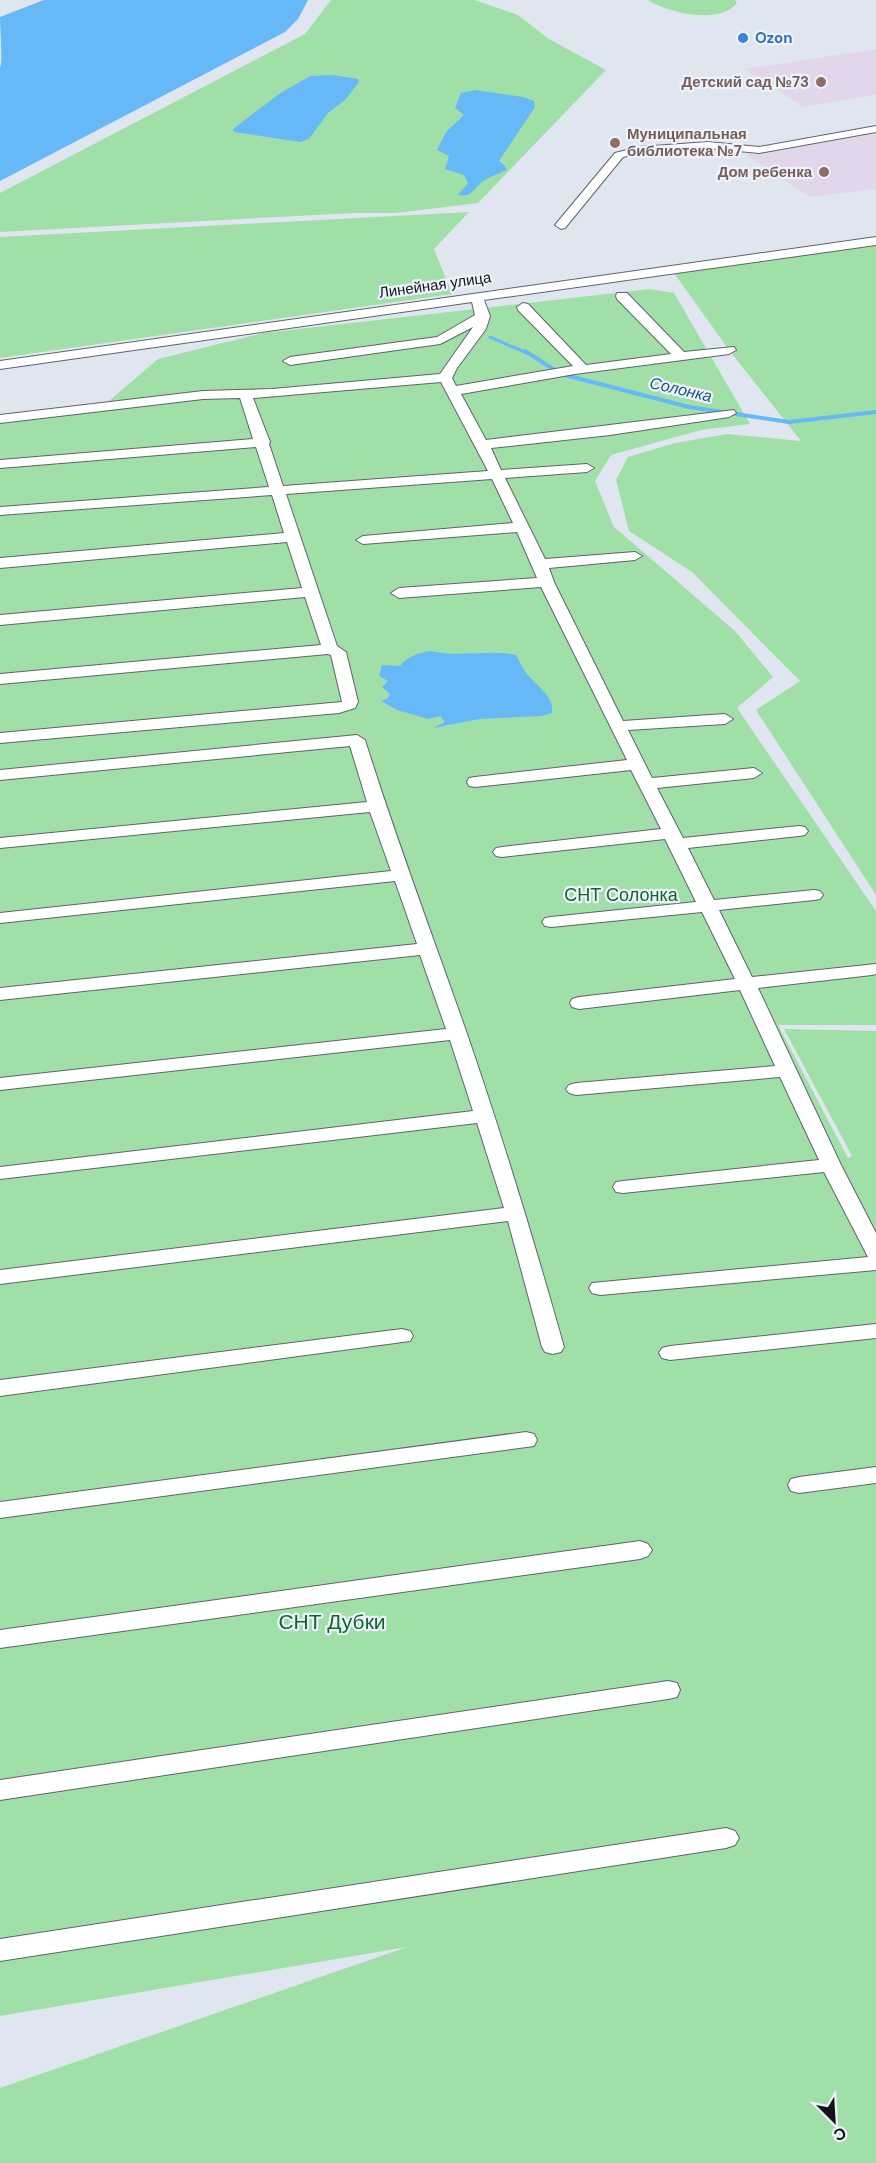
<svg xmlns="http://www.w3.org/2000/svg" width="876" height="2163" viewBox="0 0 876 2163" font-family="'DM Sans',sans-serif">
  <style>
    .education { fill: #e2d6ea }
    .green { fill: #a1dfa8 }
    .water { fill: #67b8f7 }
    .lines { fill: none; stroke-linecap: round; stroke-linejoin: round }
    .stream-far1 { stroke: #67b8f7; stroke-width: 3 }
    .stream { stroke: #67b8f7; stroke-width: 4 }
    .minor-casing { stroke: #5f646b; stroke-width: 2 }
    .minor { fill: #fff; fill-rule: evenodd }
    .shop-dot { fill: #3f7fe0; stroke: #edf3fc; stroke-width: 2 }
    .education-dot { fill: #8d6e63; stroke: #edf3fc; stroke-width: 2 }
    .labels { text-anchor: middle; stroke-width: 4.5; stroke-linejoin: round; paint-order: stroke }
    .far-shop-label { font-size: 15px; font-weight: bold; fill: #366cbe; stroke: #edf3fc; text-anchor: start }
    .far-education-label { font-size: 15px; font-weight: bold; fill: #785e54; stroke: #edf3fc; text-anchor: end }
    .far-street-label { font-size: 15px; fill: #121417; stroke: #edf3fc }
    .far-water-label { font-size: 16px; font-style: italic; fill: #1b5680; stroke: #edf3fc }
    .park-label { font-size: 18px; fill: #14672a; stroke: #edf3fc }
    .near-park-label { font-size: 21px; fill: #14672a; stroke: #edf3fc }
  </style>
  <rect width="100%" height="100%" fill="#e0e6ef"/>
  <g class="education">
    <path d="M876 49V95L804 107 745 69Z"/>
    <path d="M876 133V189L810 197 746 155Z"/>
  </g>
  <g class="green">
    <path d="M331 0H475L518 15 549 39 606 70 478 203 396 213H354L0 232V193L305 34Z"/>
    <path d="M648 0H735L737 3C720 25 668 13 648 0Z"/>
    <path d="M469 212 434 249 452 294 0 358V237Z"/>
    <path d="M876 241V895L756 710 800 681 692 572 629 531 616 480 628 457 675 443 727 434 801 441 729 350 671 269Z"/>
    <path d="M650 289 674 293 750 424 701 430 611 455 595 481 614 527 735 631 773 677 737 708 876 911V1025H778L848 1158 852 1156 784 1029 876 1031V2163H0V2088L407 1947 0 2016V419L102 407 158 359 263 333Z"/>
  </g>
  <g class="water">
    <path d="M44 0H308L298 19 285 32 0 181V68C3 59 0 29 0 17Z"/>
    <path d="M332 75 358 79 359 82 345 100 328 113 309 139 300 142 234 132 233 129 279 94 310 76Z"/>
    <path d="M475 90 523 97 534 101 535 107 499 161 504 165 507 170C498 174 488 177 481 183 471 191 473 197 458 195L468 183 464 175 445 169 449 156 437 150 446 132 464 115 455 108 461 93Z"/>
    <path d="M431 651C459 658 488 649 516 655 519 661 522 667 526 673 535 684 555 697 552 713L541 716 480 719 433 728 445 722 440 716 428 719 397 710 381 701 388 698 390 694 382 687 388 681 379 676 382 665 400 666C406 657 421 652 431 651Z"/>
  </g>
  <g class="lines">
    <path class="stream-far1" d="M490 337 527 353"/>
    <path class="stream" d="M525 351 561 374 689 407 789 422 876 412"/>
    <g class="minor-casing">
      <g id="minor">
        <path d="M876 126V132L759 153 708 148 639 153 623 157 565 228 561 229 555 225 615 153 639 147 708 142 759 147Z"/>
        <path d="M876 237V245L484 300 490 316 486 329 457 368 452 378 456 386 573 366 518 310 517 307 523 303 528 304 586 365 671 354 617 299 616 296 617 293H627L684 352 734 347 736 350 729 354 575 374 461 394 486 440 734 410 736 413 729 417 610 435 491 448 501 470 587 464 594 468 587 472 505 478 545 559 635 552 642 556 635 560 549 568 554 582 623 721 725 714 733 719 725 724 628 730 652 778 754 768 762 773 754 778 657 788 683 838 799 826 805 827 808 831 805 835 799 836 688 848 714 900 814 890 820 891 823 895 820 899 814 900 719 910 752 977 876 964V974L872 975 758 988 841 1165 876 1233V1270L600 1295 592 1293 589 1288 592 1283 868 1257 824 1172 623 1193 616 1192 613 1187 616 1182 623 1181 819 1160 780 1077 576 1095 569 1093 566 1089 569 1085 576 1083 775 1066 740 990 579 1009 572 1007 570 1003 572 999 579 997 735 979 702 912 551 927 545 926 542 922 545 918 551 917 696 902 665 839 502 857 496 856 493 852 496 848 502 847 661 829 631 770 475 787 469 786 467 782 469 778 475 777 627 760 541 587 399 598 391 593 399 588 537 578 517 532 363 544 356 540 363 536 513 523 492 479 286 494 337 646 346 652 358 702 355 708 339 713 0 743V733L342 702 331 655 328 654 0 684V674L321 645 305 597 0 625V615L302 588 287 542 0 568V558L284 533 272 495 0 515V507L269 487 256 447 0 468V460L253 439 240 398 203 399 0 423V415L203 391 272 389 440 374 473 327 440 344 290 365 283 361 290 357 437 337 475 315 472 302 0 369V361ZM441 382 488 471 283 486 269 444 270 442 253 398Z"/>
        <path d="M357 735 365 740C396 839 432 934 466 1031 502 1135 534 1241 564 1347L561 1352 553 1354 545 1352 542 1347 508 1221 0 1284V1270L504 1208 477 1123 0 1179V1167L473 1111 450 1040 0 1090V1078L446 1029 420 955 0 1000V988L417 944 395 881 0 923V913L391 871 370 812 0 848V838L367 802 350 746 0 780V770Z"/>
        <path d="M876 1324V1338L670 1360 662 1358 659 1353 662 1348 670 1346Z"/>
        <path d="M402 1329 410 1331 413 1336 410 1341 0 1396V1380Z"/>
        <path d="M526 1432 534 1434 537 1440 534 1446 0 1518V1502Z"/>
        <path d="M876 1467V1483L799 1493 791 1491 788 1485 791 1479 799 1477Z"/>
        <path d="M640 1541 648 1544 652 1550 648 1556 640 1559 0 1648V1630Z"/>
        <path d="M668 1681 677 1683 680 1690 677 1697 668 1699 0 1800V1780Z"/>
        <path d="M726 1828 735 1831 739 1838 735 1845 726 1848 0 1961V1939Z"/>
      </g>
    </g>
    <use href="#minor" class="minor"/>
  </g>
  <circle class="shop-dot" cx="743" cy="38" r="6"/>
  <g class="education-dot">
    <circle cx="821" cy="82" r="6"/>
    <circle cx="615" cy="143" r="6"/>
    <circle cx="824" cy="172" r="6"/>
  </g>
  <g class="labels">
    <g class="far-shop-label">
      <text x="755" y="43">Ozon</text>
    </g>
    <g class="far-education-label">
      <text x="809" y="87">Детский сад №73</text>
      <text x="627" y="139" text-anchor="start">Муниципальная<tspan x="627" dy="17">библиотека №7</tspan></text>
      <text x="812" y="177">Дом ребенка</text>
    </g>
    <g class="far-street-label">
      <text transform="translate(435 285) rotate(-8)" y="5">Линейная улица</text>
    </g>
    <g class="far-water-label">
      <text transform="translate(681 389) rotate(13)" y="6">Солонка</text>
    </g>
    <g class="park-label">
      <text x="621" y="901">СНТ Солонка</text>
    </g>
    <g class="near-park-label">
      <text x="332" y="1629">СНТ Дубки</text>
    </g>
  </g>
  <g transform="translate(834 2121) rotate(156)" stroke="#edf3fc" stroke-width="4.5" paint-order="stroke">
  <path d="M0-4.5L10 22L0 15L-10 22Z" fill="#121417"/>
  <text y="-9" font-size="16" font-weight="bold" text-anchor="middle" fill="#121417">С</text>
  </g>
</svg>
